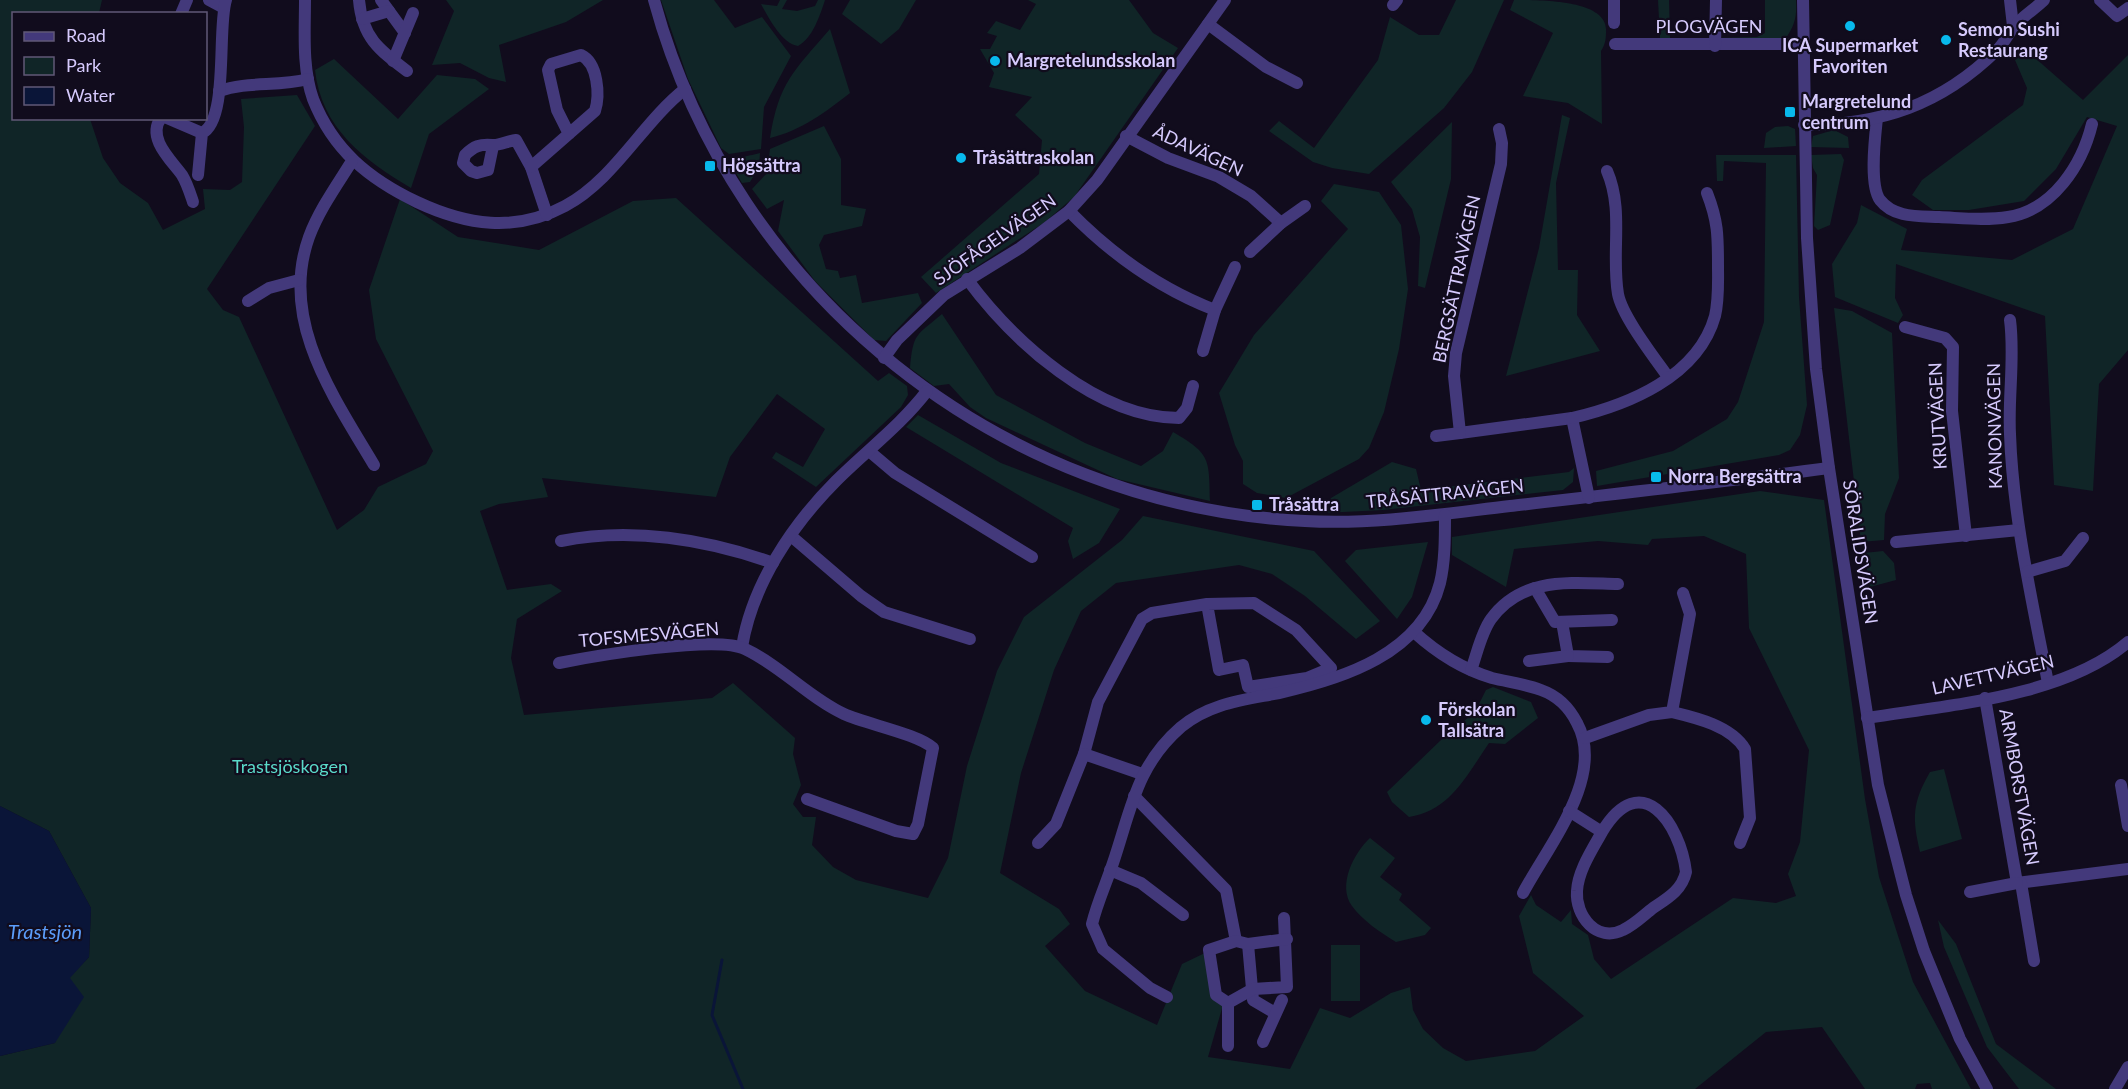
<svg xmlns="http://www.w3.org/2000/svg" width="2128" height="1089" viewBox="0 0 2128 1089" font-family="Lato,sans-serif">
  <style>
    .green { fill: #102527 }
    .water { fill: #0a1538 }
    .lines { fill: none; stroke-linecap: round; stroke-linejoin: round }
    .stream { stroke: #0a1538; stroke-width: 3 }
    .minor { stroke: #43397b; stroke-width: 12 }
    .poi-dot { fill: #08b9ec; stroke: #110c1d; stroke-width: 2 }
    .labels { text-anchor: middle; stroke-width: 4.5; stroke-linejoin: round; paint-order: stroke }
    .street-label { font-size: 18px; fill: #d6cafd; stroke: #110c1d }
    .poi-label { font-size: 18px; font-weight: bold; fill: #d6cafd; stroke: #110c1d; text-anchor: start }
    .park-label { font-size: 18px; fill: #5adac9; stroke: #110c1d }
    .water-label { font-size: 20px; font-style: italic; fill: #5c9dfa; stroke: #110c1d }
  </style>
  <rect width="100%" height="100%" fill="#110c1d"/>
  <g class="green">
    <path d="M0 0H102L99 13 14 14V118L90 119 103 158 120 183 148 203 163 230 205 209 203 189 230 190 242 182 244 127 241 99 297 95 315 126 207 289 223 310 239 317 337 530 364 510 378 487 426 464 433 451 376 339 369 290 400 199 458 237 539 250 633 201 676 198 878 381 889 373 907 386 908 395 901 407 816 487 772 458 776 452 803 467 825 429 777 394 730 457 716 497 542 478 548 497 499 504 480 511 507 590 551 584 562 591 517 619 511 658 524 715 712 698 733 683 795 738 793 754 801 785 793 804 803 817H816L812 845 833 867 856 880 928 898 948 858 967 766 997 671 1024 617 1122 540 1143 516 1314 551 1380 621 1356 639 1305 596 1272 574 1239 565 1116 583 1081 611 1054 670 1021 773 1000 873 1059 909 1070 924 1045 946 1085 991 1157 1025 1182 964 1207 952 1223 1005 1208 1057 1290 1069 1320 1008 1350 1018 1391 993 1410 987 1413 1010 1423 1029 1443 1048 1466 1061 1535 1051 1584 1016 1533 973 1519 916 1531 895 1536 905 1561 922 1571 910 1572 924 1588 935 1594 959 1611 979 1733 898 1776 903 1796 896 1788 874 1800 842 1809 750 1749 628 1746 554 1704 536 1652 539 1648 545 1598 541 1514 549 1506 587 1452 555V537L1760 491 1824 500 1865 799 1879 877 1913 982 1971 1089H1932L1930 1083 1917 1084 1915 1089H1865L1822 1027 1766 1032 1695 1089H0V1056L55 1043 69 978 89 957 91 908 49 831 0 806Z"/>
    <path d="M446 0H603L566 22 499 45 506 82 489 78 460 63 432 65 454 11Z"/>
    <path d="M661 0H714L735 28 762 17 791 56 764 107 761 149 729 154 721 148 688 79Z"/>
    <path d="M780 0H787L782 9 797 11 815 6 818 0H825C820 15 813 38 798 46 782 44 768 17 761 4L777 6Z"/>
    <path d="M850 0H916L899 29 881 44 842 14Z"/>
    <path d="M1028 0H1129L1153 33 1178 48 1074 197 1045 222 936 293 921 277 1039 174 1042 140 1015 115 1032 97 989 87 994 73 980 49H990L997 36 987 33 996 21 1020 30 1036 4Z"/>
    <path d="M1456 0H1504L1472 72 1444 108 1369 174 1332 168 1313 162 1269 131 1279 121 1314 148 1378 60 1390 17 1419 35H1439Z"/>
    <path d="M1514 0C1542 0 1605 0 1606 29 1606 38 1606 43 1601 51L1602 124 1568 103 1523 96 1553 33 1510 10Z"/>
    <path d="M1658 0H1669L1670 38H1660Z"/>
    <path d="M1765 0H1796C1797 16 1795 26 1785 39L1717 38 1757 37 1765 33Z"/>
    <path d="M830 29 850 93C826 112 800 131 770 138 779 82 794 71 830 29Z"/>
    <path d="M2026 50 2083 100 2128 55V350L2099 384 2093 491 2054 485 2045 316 1896 264 1895 298 1903 315 1898 323 1835 297 1832 264 1857 223 1861 205 1907 229 1901 250 2012 260 2073 229 2117 126 2087 117 2056 169 2024 201 1969 210H1933L1912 195 1922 180 2023 105 2027 88 2015 60Z"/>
    <path d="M334 59 398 119 437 75 475 79 489 89 429 134 411 188C365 161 321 128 315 70Z"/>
    <path d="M1562 115 1570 118 1556 183 1558 270H1578L1577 315 1600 351 1506 376 1539 248Z"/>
    <path d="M1452 122 1451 179 1425 288 1418 286 1420 237 1412 209 1391 182Z"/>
    <path d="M824 126 841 159V205L866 209 862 226 824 235 819 245 826 269 838 271 840 278 856 275 862 303 918 293 922 303 886 341 874 340 815 281 778 231 784 200 767 209 752 189 767 173 770 149Z"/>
    <path d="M1788 126 1795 129 1796 146 1764 148 1766 133 1775 127Z"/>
    <path d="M1834 130 1848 137 1849 148 1811 147 1813 136Z"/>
    <path d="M760 153 759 167 750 182 742 183 732 166C737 156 750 156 760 153Z"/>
    <path d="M1841 154 1844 160 1830 225 1818 230 1814 226 1817 175 1813 168 1811 155Z"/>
    <path d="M1716 155H1796L1799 297 1807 405 1800 435 1790 450 1779 455 1597 486 1596 471 1673 451 1727 419 1738 402 1764 322 1766 163 1724 161 1723 181H1717Z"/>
    <path d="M1334 184 1379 192 1401 225 1408 289 1399 349 1384 412 1369 448 1359 459 1286 498 1257 493 1243 484V461L1235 445 1219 393 1254 335 1348 229 1321 201Z"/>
    <path d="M1834 308 1852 311 1892 333 1899 478 1885 514 1884 540 1861 542Z"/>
    <path d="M942 314 996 395 1085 443 1141 466 1163 451 1173 432C1211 454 1209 459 1210 501L1117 479 986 418 970 407 949 384 934 386 910 368C913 333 916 336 942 314Z"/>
    <path d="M918 415 1001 463 1120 509 1099 543 1073 559 1068 541 1073 528 906 427Z"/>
    <path d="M1392 462 1416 469 1421 490 1569 472 1574 468 1573 482 1563 490 1383 510 1323 513 1331 498Z"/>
    <path d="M1428 542 1412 597 1397 619 1345 561 1356 550Z"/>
    <path d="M1883 551 1894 563 1896 580 1870 587 1864 553Z"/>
    <path d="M1493 687 1531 702 1538 718 1505 744 1489 743C1467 775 1450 811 1409 817L1392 802 1387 792 1441 740 1475 712 1486 690Z"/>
    <path d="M1944 769 1962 839 1920 852C1912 818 1912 803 1930 772Z"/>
    <path d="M1370 838 1395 858 1380 877 1402 894 1399 900 1431 928 1425 935 1396 942C1380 932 1363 921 1352 906 1337 885 1354 853 1370 838Z"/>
    <path d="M1938 920 1956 944 1996 1044 2056 1089H2019L1987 1047 1944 947Z"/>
    <rect x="1331" y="945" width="29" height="56"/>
  </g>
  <path class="water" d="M0 806 49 831 91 908 89 957 70 978 84 997 55 1043 0 1056Z"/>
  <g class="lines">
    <path class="stream" d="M722 960 712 1015 743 1089"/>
    <g class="minor">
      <path d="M209 0 224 8"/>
      <path d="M305 0C305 32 302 68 313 99 333 150 369 179 417 202 466 225 515 233 565 206 614 180 642 123 685 89"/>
      <path d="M359 0C362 37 379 50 407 71"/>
      <path d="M381 0 405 33"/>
      <path d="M654 0C734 294 1000 506 1305 521 1374 525 1442 514 1510 506 1616 494 1723 482 1829 468"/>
      <path d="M1614 0V23"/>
      <path d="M1803 0 1807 238 1816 369 1829 468 1878 785 1906 895 1924 951 1960 1039 1987 1089"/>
      <path d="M2010 0 2013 26"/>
      <path d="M2100 0 2117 16 2128 8"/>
      <path d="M1393 5 1397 0"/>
      <path d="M181 14 187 0"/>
      <path d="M362 19 389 11"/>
      <path d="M1208 24 1266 67 1297 83"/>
      <path d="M1615 44H1803"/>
      <path d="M1715 46 1716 0"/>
      <path d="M393 61 413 13"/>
      <path d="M219 91C248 81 278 87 308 79"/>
      <path d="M161 118C146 138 172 161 182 175 187 183 190 193 193 202"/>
      <path d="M167 118 202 133"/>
      <path d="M1877 118C1875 137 1869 185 1880 200 1894 218 1918 216 1939 217 1962 218 1985 221 2008 217 2053 210 2082 165 2092 124"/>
      <path d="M1804 125C1881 125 1941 105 1997 50 2004 44 2007 35 2013 28 2020 18 2035 9 2044 0"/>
      <path d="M1499 129 1502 143 1501 164 1456 353 1454 376 1460 433 1572 418 1589 498"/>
      <path d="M1126 136 1168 158 1219 177 1251 196 1281 223"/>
      <path d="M493 146 488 170 477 173 471 171 463 163 465 155C474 146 480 144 492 145 498 146 508 141 516 140L531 167 547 215"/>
      <path d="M352 161C337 185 319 210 309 237 279 320 333 396 374 465"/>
      <path d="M531 167 595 111C600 95 598 63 581 55L551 64 548 70 557 110 569 134"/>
      <path d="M1607 171C1624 210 1611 253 1618 294 1622 316 1654 357 1668 377"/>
      <path d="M198 175 202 133C229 120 217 28 226 0"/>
      <path d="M1069 211C1112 255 1158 288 1215 310"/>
      <path d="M1250 252 1281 223 1305 206"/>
      <path d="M967 279C1013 341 1097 418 1179 418L1187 408 1193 386"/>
      <path d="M248 301 269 288 299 280"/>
      <path d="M2010 320C2015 357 2008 396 2010 434 2013 518 2032 600 2048 683"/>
      <path d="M1905 327 1945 338 1953 347 1952 411 1966 536"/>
      <path d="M1203 351 1215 310 1235 267"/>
      <path d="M884 358 897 340 944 295 1020 248 1069 211 1097 180 1225 0"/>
      <path d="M1572 418C1628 405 1698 377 1715 316 1719 299 1718 282 1718 265 1718 236 1718 221 1707 193"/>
      <path d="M1436 436 1460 433"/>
      <path d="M869 451 895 473 1032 557"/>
      <path d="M791 536 861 596 884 612 970 639"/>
      <path d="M561 541C631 527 706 539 773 563"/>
      <path d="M1896 542 2019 530"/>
      <path d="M2027 572 2065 561 2083 538"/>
      <path d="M1535 588 1555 622 1612 620"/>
      <path d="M1562 622 1568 656 1608 657"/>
      <path d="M1414 632C1437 653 1462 669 1492 678 1508 682 1525 684 1541 690 1558 696 1569 707 1577 723 1606 776 1548 846 1523 893"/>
      <path d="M742 647C752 585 792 525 836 481 866 451 901 425 927 391"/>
      <path d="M1529 661 1568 656"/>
      <path d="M559 663C594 656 716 635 745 649 781 666 808 697 844 714 866 724 918 734 933 748L918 824 913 834 896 831 807 799"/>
      <path d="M1471 670C1477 654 1481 633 1491 619 1522 576 1571 583 1618 584"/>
      <path d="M1985 698 2017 883 2128 869"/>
      <path d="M1672 712C1697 718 1731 726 1745 749L1750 818 1740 843"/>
      <path d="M1867 718C1948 705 2064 697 2128 642"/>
      <path d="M1585 738 1649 715 1672 712 1690 614 1683 593"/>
      <path d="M1084 754 1098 702 1142 619 1152 613 1207 604 1219 670 1243 665 1248 687 1307 678 1331 668 1296 630 1254 603 1207 604"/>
      <path d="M2121 785 2128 826"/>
      <path d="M1134 796 1226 890 1236 941"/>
      <path d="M1569 811 1602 832C1592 850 1578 871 1577 891 1575 916 1597 943 1623 930 1634 925 1644 915 1653 908 1668 898 1682 890 1686 872 1680 823 1641 767 1602 832"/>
      <path d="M1038 843 1056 824 1084 754 1142 774"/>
      <path d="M1110 870 1141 883 1183 915"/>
      <path d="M2021 883 2034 961"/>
      <path d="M1970 892 2017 883"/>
      <path d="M1248 944 1253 1000 1275 1013"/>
      <path d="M1167 997 1150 988 1103 949 1092 924C1097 903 1106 884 1113 863 1131 810 1136 766 1181 727 1210 703 1244 700 1279 693 1342 679 1422 654 1440 583 1445 562 1445 538 1445 515"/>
      <path d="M1228 1003 1253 989 1287 987 1284 918"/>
      <path d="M1263 1042 1282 1000"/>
      <path d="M1228 1046V1003L1216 995 1209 950 1236 941 1248 944 1287 939"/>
      <path d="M2115 1089 2128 1067"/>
    </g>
  </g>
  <g class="poi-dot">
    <circle cx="1850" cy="26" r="6"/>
    <circle cx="1946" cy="40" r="6"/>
    <circle cx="995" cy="61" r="6"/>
    <rect x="1784" y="106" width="12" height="12" rx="3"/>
    <circle cx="961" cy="158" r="6"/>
    <rect x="704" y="160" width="12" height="12" rx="3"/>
    <rect x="1650" y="471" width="12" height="12" rx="3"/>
    <rect x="1251" y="499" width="12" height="12" rx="3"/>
    <circle cx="1426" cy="720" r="6"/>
  </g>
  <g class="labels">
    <g class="street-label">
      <text x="1709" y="33">PLOGVÄGEN</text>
      <text transform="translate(1198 151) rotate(25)" y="6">ÅDAVÄGEN</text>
      <text transform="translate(995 240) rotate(-35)" y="6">SJÖFÅGELVÄGEN</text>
      <text transform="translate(1457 279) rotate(-78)" y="6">BERGSÄTTRAVÄGEN</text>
      <text transform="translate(1938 416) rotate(-93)" y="6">KRUTVÄGEN</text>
      <text transform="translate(1995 426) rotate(-91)" y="6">KANONVÄGEN</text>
      <text transform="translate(1445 494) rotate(-6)" y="6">TRÅSÄTTRAVÄGEN</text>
      <text transform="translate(1860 552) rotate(81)" y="6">SÖRALIDSVÄGEN</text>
      <text transform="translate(649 635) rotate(-5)" y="6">TOFSMESVÄGEN</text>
      <text transform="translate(1993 675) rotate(-13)" y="6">LAVETTVÄGEN</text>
      <text transform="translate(2019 787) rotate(80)" y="6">ARMBORSTVÄGEN</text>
    </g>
    <g class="poi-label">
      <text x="1958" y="36">Semon Sushi<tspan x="1958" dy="21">Restaurang</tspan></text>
      <text x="1850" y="52" text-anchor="middle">ICA Supermarket<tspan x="1850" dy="21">Favoriten</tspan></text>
      <text x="1007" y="67">Margretelundsskolan</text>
      <text x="1802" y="108">Margretelund<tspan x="1802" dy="21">centrum</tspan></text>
      <text x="973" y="164">Tråsättraskolan</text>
      <text x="722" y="172">Högsättra</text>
      <text x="1668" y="483">Norra Bergsättra</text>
      <text x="1269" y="511">Tråsättra</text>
      <text x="1438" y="716">Förskolan<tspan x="1438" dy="21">Tallsätra</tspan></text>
    </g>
    <g class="park-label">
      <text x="290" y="773">Trastsjöskogen</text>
    </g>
    <g class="water-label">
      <text x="45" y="939">Trastsjön</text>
    </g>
  </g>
  <rect x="12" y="12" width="195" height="108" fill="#110c1d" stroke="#605877" stroke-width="1.5"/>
  <rect x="24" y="32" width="30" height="9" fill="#43397b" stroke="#605877" stroke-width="1.5"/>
  <text x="66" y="42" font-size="18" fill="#d6cafd">Road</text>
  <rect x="24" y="57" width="30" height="18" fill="#102527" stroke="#605877" stroke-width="1.5"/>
  <text x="66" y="72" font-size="18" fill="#d6cafd">Park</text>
  <rect x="24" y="87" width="30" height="18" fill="#0a1538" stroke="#605877" stroke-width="1.5"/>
  <text x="66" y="102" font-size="18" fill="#d6cafd">Water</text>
</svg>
